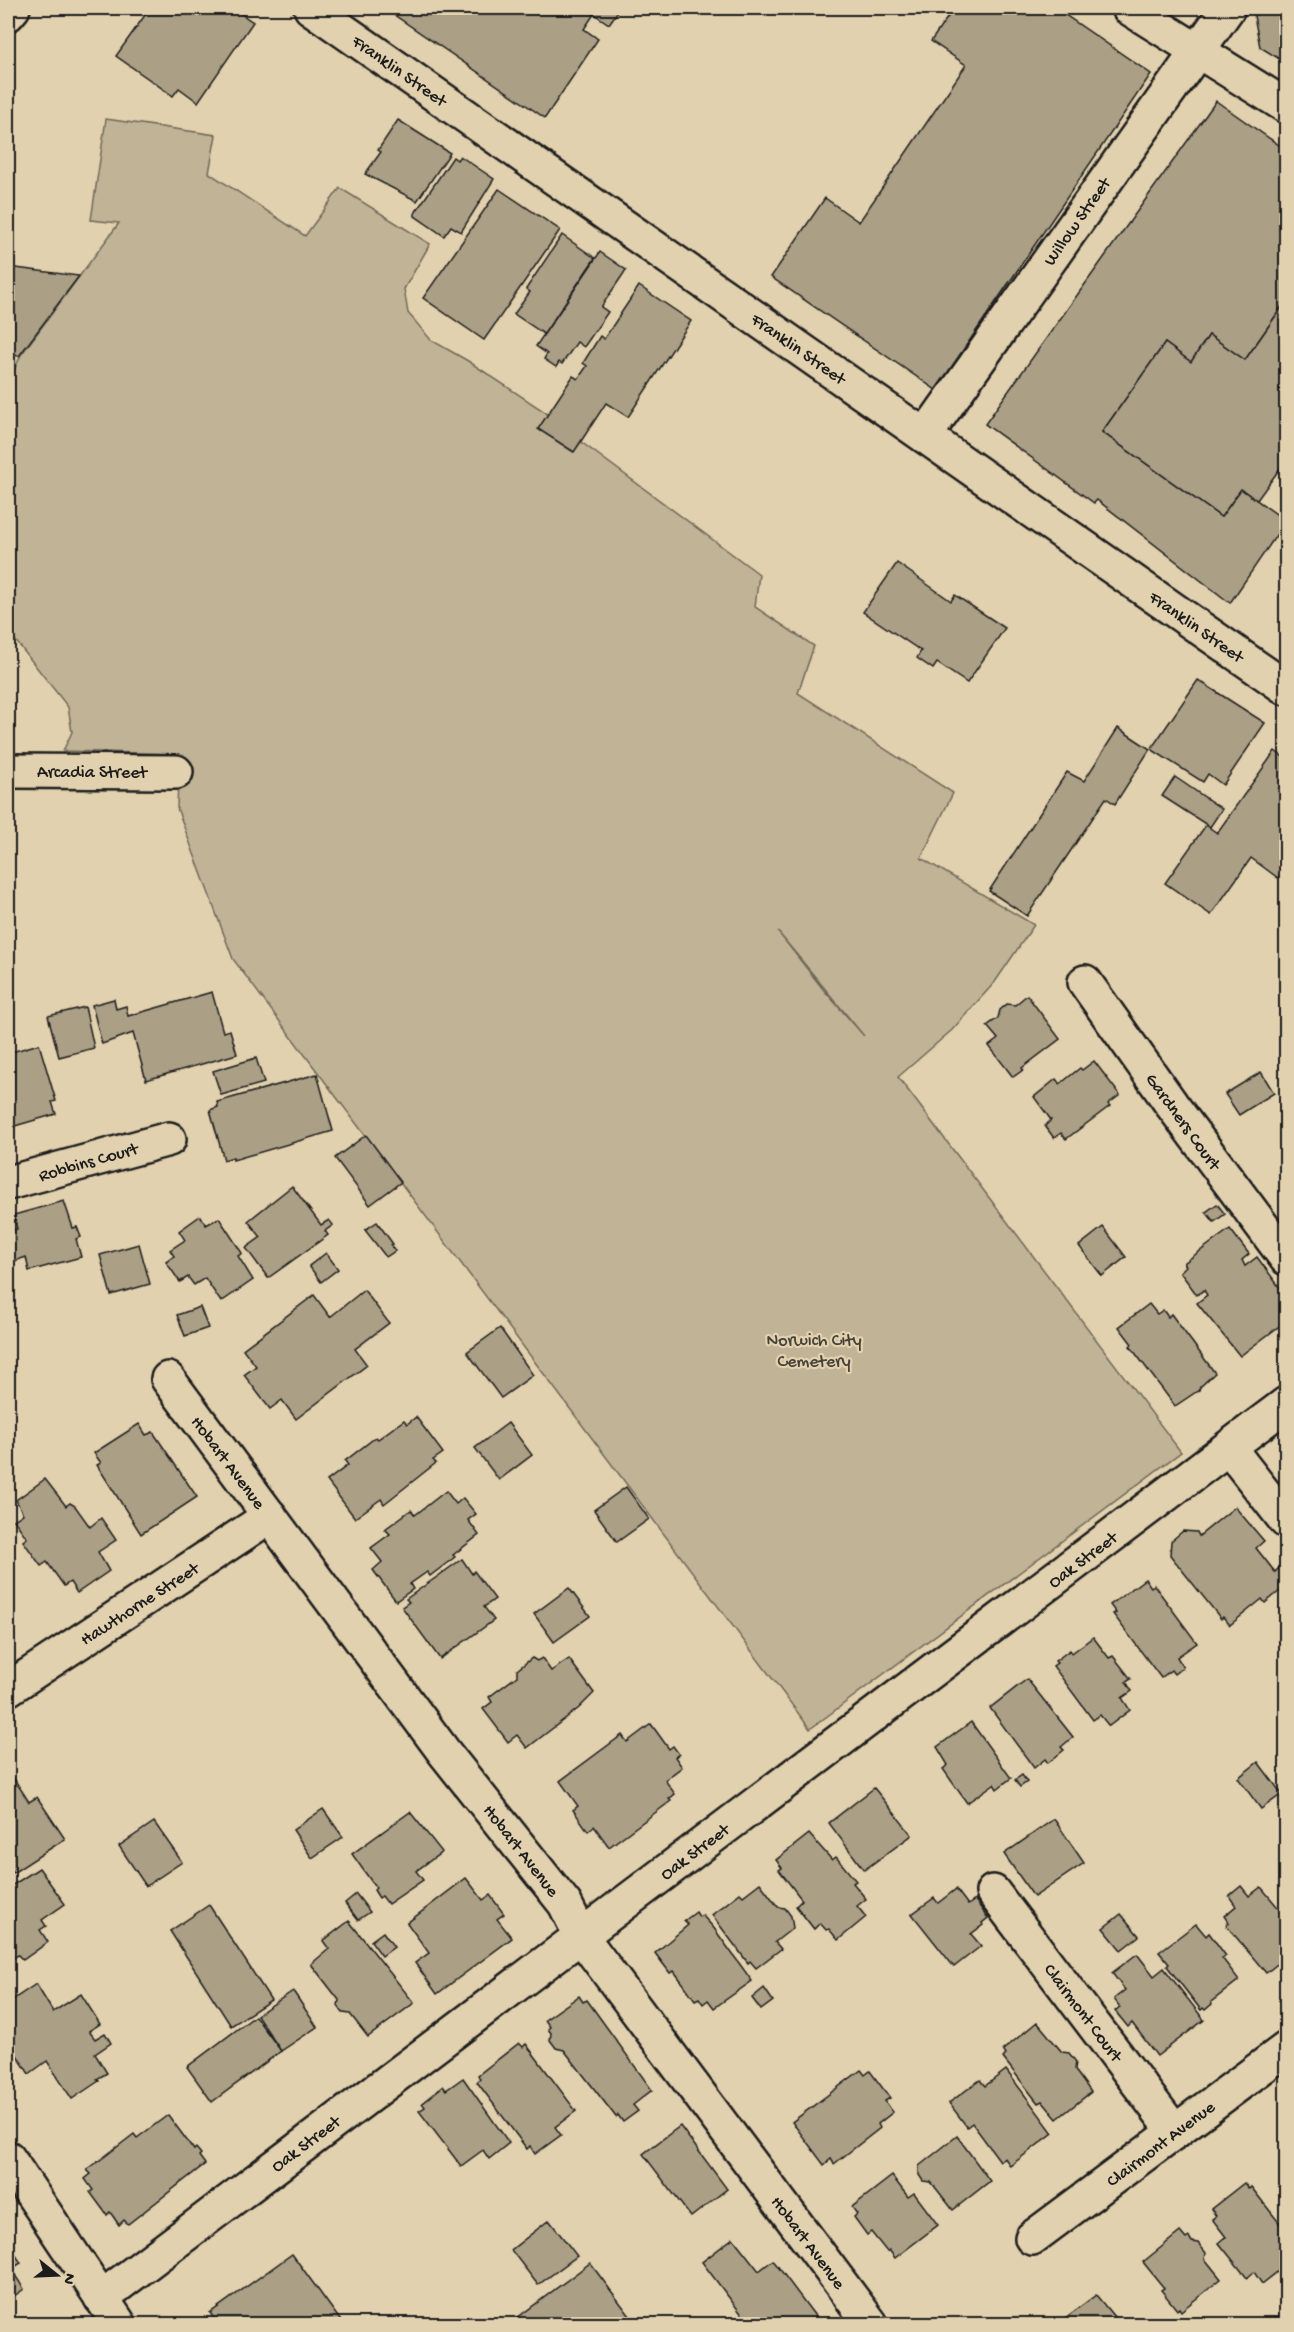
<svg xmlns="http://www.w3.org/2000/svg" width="1294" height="2332" viewBox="0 0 1294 2332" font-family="'Gochi Hand',sans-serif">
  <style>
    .green { fill: #c1b396; stroke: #6e6859; stroke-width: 1.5; fill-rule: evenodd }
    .building { fill: #ab9f86; stroke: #1c1c1c; stroke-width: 1.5 }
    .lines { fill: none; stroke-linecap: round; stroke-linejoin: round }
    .minor-casing { stroke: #1c1c1c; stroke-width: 38 }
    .minor { stroke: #e2d1ae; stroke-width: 33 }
    .labels { text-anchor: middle; stroke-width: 4.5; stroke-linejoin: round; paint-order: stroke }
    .street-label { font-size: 18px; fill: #1c1c1c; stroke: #e2d1ae }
    .park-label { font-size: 18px; fill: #45423a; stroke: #e2d1ae }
  </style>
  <rect width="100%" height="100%" fill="#e2d1ae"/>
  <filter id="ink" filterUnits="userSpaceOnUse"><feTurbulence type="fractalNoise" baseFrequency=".0167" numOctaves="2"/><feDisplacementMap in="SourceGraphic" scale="12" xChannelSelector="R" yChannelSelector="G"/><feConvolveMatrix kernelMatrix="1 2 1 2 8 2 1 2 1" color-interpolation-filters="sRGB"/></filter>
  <g filter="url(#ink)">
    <path class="green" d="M106 119 216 135 209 173 305 236 340 188 430 244 404 289 408 313 431 340 468 361 548 414 539 429 573 452 581 442 759 574 755 607 814 646 798 693 953 793 921 858 1034 925 995 982 952 1030 898 1077 1181 1452 810 1729 233 959 177 808 179 754 63 751 72 732 68 707 8 631V383L21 355 119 223 91 220ZM778 932 864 1036 823 989Z"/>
    <g class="building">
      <path d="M150 8H232L253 22 198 102 179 88 173 96 116 56Z"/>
      <path d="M384 8H620L609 24 594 14 584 29 598 39 545 118Z"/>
      <path d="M954 8H1055L1151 74 936 390 771 277 825 198 859 222 966 65 931 41Z"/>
      <path d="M1260 8H1286V63L1260 47 1254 16Z"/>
      <path d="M1216 101 1286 150V301L1245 360 1209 335 1191 362 1165 343 1102 432 1221 517 1241 489 1286 521 1230 603 1097 500 1094 503 985 424Z"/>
      <path d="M398 120 450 153 417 201 365 174 381 152 378 150Z"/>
      <path d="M460 156 494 179 461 232 451 226 444 236 415 216V213L453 157 457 160Z"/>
      <path d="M499 189 560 230 484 340 423 298Z"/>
      <path d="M562 235 595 258 544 334 514 314 530 292 526 289Z"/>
      <path d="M600 252 626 270 601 307 608 312 584 347 577 342 562 364 559 362 556 367 544 359 547 354 536 346Z"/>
      <path d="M8 267 79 276 19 356 8 354Z"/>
      <path d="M639 286 691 321 628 417 606 403 574 452 538 429 573 376 578 379 587 366 583 363 600 336 604 339Z"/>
      <path d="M1286 301V465L1284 463 1257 500 1241 489 1221 517 1102 432 1165 343 1191 362 1209 335 1245 360Z"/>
      <path d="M897 563 951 601 955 595 1005 628 967 683 937 663 933 669 917 658 921 651 863 612Z"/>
      <path d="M1198 680 1265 723 1223 785 1208 774 1203 782 1151 749Z"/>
      <path d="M1118 728 1150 749 1115 804 1106 798 1027 916 989 891 1067 772 1084 781Z"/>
      <path d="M1275 751 1286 759V866L1278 878 1251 858 1211 915 1165 883 1206 825 1217 833Z"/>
      <path d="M1175 777 1222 809 1210 827 1162 796Z"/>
      <path d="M212 992 223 1032 230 1030 237 1054 146 1080 133 1033 102 1044 92 1005 114 999 116 1009 126 1006 128 1016Z"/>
      <path d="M1027 995 1060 1039 1022 1068 1023 1070 1013 1077 989 1046 998 1039 987 1026 998 1018 1000 1010 1007 1004 1015 1005Z"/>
      <path d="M85 1007 94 1048 59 1057 48 1016Z"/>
      <path d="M39 1044 56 1101 52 1102 56 1114 8 1128V1053Z"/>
      <path d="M256 1058 264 1083 221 1095 213 1071Z"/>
      <path d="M1094 1061 1120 1095 1108 1104 1110 1106 1066 1139 1061 1133 1054 1138 1045 1126 1051 1120 1034 1097 1056 1079 1060 1084 1080 1068 1082 1070Z"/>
      <path d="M1261 1072 1274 1093 1239 1115 1225 1094Z"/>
      <path d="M317 1074 333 1131 233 1160V1157L224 1160 210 1110 218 1107 217 1102Z"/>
      <path d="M366 1135 401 1182 370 1205 335 1158Z"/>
      <path d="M292 1186 321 1225 329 1220 333 1225 325 1231 328 1235 268 1278 246 1248 261 1237 248 1221Z"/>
      <path d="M64 1201 73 1228 77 1227 81 1237 76 1239 81 1257 29 1271 26 1257 12 1262 8 1247V1232L17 1229 14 1215Z"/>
      <path d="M1217 1204 1225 1214 1214 1222 1206 1212Z"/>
      <path d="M200 1216 206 1225 219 1218 242 1253 238 1256 253 1280 221 1302 205 1278 194 1285 188 1277 180 1282 166 1262 174 1256 170 1250 185 1240 179 1231Z"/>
      <path d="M377 1222 393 1244 391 1245 395 1251 386 1257 365 1230Z"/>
      <path d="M1103 1227 1126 1257 1102 1276 1079 1246Z"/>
      <path d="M1230 1229 1249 1254 1242 1260 1245 1266 1257 1257 1286 1296V1321L1240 1356 1197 1303 1207 1295 1204 1290 1197 1295 1180 1272 1186 1266 1184 1263Z"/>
      <path d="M139 1244 150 1284 111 1295 100 1255Z"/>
      <path d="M326 1253 338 1269 321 1282 309 1266Z"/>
      <path d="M364 1290 389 1323 355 1349 367 1365 296 1419 282 1400 270 1409 244 1375 256 1366 243 1349 314 1295 330 1317Z"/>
      <path d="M1149 1304 1157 1314 1163 1310 1168 1317 1171 1314 1215 1373 1200 1387 1199 1390 1175 1406 1130 1346 1132 1344 1119 1327Z"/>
      <path d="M200 1307 208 1328 185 1336 177 1315Z"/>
      <path d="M500 1328 533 1375 501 1398 467 1352Z"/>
      <path d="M416 1417 443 1453 433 1460 436 1463 384 1504 381 1499 355 1518 327 1481 348 1465 345 1461 376 1437 378 1439 404 1420 407 1424Z"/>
      <path d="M508 1423 532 1455 499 1480 475 1448Z"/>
      <path d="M139 1424 146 1435 153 1432 197 1497 141 1534 97 1465 101 1463 94 1453Z"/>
      <path d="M45 1479 66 1506 70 1503 75 1506 90 1527 101 1518 116 1540 98 1552 109 1571 77 1593 70 1582 64 1586 47 1562 41 1566 23 1541 27 1538 14 1520 23 1514 16 1500Z"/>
      <path d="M626 1487 649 1519 617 1542 594 1510Z"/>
      <path d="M446 1491 456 1504 463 1498 476 1514 468 1520 479 1535 453 1555 455 1557 430 1576 427 1572 410 1584 413 1589 396 1601 373 1570 382 1562 371 1548 390 1534 385 1529 411 1510 415 1515Z"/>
      <path d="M1235 1507 1264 1541 1256 1548 1275 1572 1279 1568 1286 1577V1586L1265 1603 1262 1599 1230 1625 1223 1617 1221 1619 1170 1555 1171 1541 1183 1531 1197 1532 1199 1536Z"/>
      <path d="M462 1559 472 1574 474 1571 495 1599 484 1607 494 1620 440 1659 402 1607 409 1602 406 1599Z"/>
      <path d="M1145 1579 1151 1587 1154 1585 1197 1643 1177 1657 1183 1667 1174 1674 1171 1670 1161 1678 1113 1614 1116 1613 1110 1605Z"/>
      <path d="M569 1588 590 1616 554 1642 534 1614Z"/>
      <path d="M1093 1637 1109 1658 1113 1656 1131 1679 1126 1682 1132 1691 1122 1698 1130 1710 1109 1726 1100 1715 1093 1720 1053 1666 1057 1663 1055 1661 1070 1650 1072 1653Z"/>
      <path d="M532 1658 537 1661 542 1658 551 1671 569 1659 594 1693 579 1708 527 1748 517 1735 508 1742 483 1709 492 1702 489 1697 517 1676V1670Z"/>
      <path d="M1027 1679 1073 1737 1061 1747 1064 1750 1048 1763 1045 1759 1034 1768 990 1708Z"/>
      <path d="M971 1722 1011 1778 997 1789 994 1784 967 1803 943 1769 948 1765 937 1747Z"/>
      <path d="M651 1724 669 1749 673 1746 679 1754 675 1757 682 1767 665 1780 675 1794 669 1799 671 1801 609 1847 594 1826 588 1831 573 1810 578 1806 560 1781 622 1735 627 1742Z"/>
      <path d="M1258 1762 1282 1794 1261 1809 1238 1778Z"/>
      <path d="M9 1771 29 1802 37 1797 65 1839 13 1873 8 1863Z"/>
      <path d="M1022 1775 1027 1782 1020 1787 1015 1780Z"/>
      <path d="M874 1788 912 1835 864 1870 829 1823Z"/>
      <path d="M323 1809 343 1837 312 1858 293 1830Z"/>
      <path d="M410 1812 442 1852 416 1871 423 1880 388 1904 382 1896 379 1898 374 1890 376 1888 352 1854Z"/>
      <path d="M1054 1819 1084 1863 1034 1897 1004 1854Z"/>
      <path d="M154 1822 182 1862 146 1886 119 1846Z"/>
      <path d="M809 1834 832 1860 836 1857 856 1881 853 1883 866 1899 857 1906 866 1917 838 1940 829 1929 826 1930 820 1923 814 1929 796 1906 802 1900 779 1870 782 1868 776 1860Z"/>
      <path d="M39 1868 65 1904 42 1920 46 1926 40 1930 48 1942 23 1960 18 1955 8 1962V1888Z"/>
      <path d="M466 1878 483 1900 490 1895 504 1914 497 1919 512 1938 437 1994 415 1963 429 1953 407 1923Z"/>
      <path d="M760 1883 778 1907 785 1908 791 1916 793 1928 775 1942 781 1949 756 1968 750 1961 748 1963 712 1915 740 1893 743 1896Z"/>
      <path d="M1241 1886 1249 1896 1261 1887 1286 1917 1285 1932 1286 1957 1266 1973 1226 1925 1229 1923 1224 1916 1236 1906 1229 1896Z"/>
      <path d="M956 1889 968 1905 975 1900 988 1918 982 1923 983 1925 971 1934 981 1946 954 1967 912 1914 934 1898 938 1903Z"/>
      <path d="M356 1894 370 1912 358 1920 345 1903Z"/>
      <path d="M209 1905 271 2000 231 2026 170 1931Z"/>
      <path d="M696 1912 699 1917 702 1915 713 1927 752 1981 714 2008 708 2000 703 2004 699 1998 695 2000 674 1971 670 1973 655 1953 688 1925 684 1921Z"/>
      <path d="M1121 1914 1139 1936 1121 1950 1103 1928Z"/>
      <path d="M349 1921 414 2003 368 2037 350 2014 343 2013 338 2006 339 2000 311 1964 329 1949 323 1941Z"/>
      <path d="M1196 1924 1206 1936 1209 1933 1226 1956 1222 1958 1239 1980 1211 2002 1212 2004 1205 2010 1203 2008 1201 2010 1167 1966 1169 1964 1159 1952Z"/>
      <path d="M383 1932 394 1947 382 1956 371 1941Z"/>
      <path d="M1137 1954 1154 1976 1164 1968 1204 2020 1157 2056 1132 2023 1128 2027 1115 2011 1120 2007 1114 1999 1125 1990 1112 1973Z"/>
      <path d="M36 1984 53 2012 81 1994 100 2024 89 2031 95 2039 105 2033 111 2043 95 2054 107 2073 97 2079 99 2081 72 2099 47 2061 29 2074 17 2055 9 2060 8 2057V2003Z"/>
      <path d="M764 1988 773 2001 761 2010 752 1998Z"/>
      <path d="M293 1991 317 2027 281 2051 257 2015Z"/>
      <path d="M579 1996 583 2002 587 2000 652 2090 633 2105 638 2111 623 2122 618 2115 616 2117 564 2050 556 2048 550 2040 551 2033 548 2029 550 2027 545 2020Z"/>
      <path d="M255 2016 281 2051 212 2102 187 2067Z"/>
      <path d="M1037 2022 1062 2052 1069 2053 1076 2062 1075 2069 1077 2073 1091 2092 1057 2119 1042 2101 1038 2103 1003 2058 1006 2055 1003 2050Z"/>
      <path d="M519 2043 523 2047 526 2044 576 2111 555 2127 561 2135 535 2154 530 2146 527 2149 477 2082 480 2079 478 2075Z"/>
      <path d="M861 2070 865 2075 870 2071 890 2098 885 2101 893 2112 878 2124 880 2128 834 2164 831 2159 824 2165 792 2122Z"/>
      <path d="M1006 2070 1053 2133 1010 2166 1005 2158 1000 2161 972 2123 967 2127 949 2103 980 2080 985 2086Z"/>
      <path d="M463 2078 509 2143 489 2159 483 2150 461 2166 419 2111 425 2107 422 2103 443 2086 446 2090Z"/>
      <path d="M168 2115 194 2150 196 2148 201 2154 199 2156 205 2164 128 2224 124 2220 119 2225 110 2212 107 2215 90 2192 93 2190 85 2179 91 2174 87 2170 134 2134 137 2138Z"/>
      <path d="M680 2126 727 2189 691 2217 643 2154Z"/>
      <path d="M957 2136 990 2181 953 2210 931 2182 923 2181 919 2175V2166Z"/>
      <path d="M892 2176 908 2197 914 2193 938 2225 895 2258 889 2250 887 2252 871 2232 867 2235 854 2217 857 2214 852 2207Z"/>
      <path d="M1244 2183 1249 2189 1251 2187 1281 2225 1286 2221V2265L1262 2284 1254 2272 1247 2278 1219 2243 1226 2237 1212 2219 1216 2216 1211 2209Z"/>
      <path d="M549 2220 577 2256 538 2285 511 2250Z"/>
      <path d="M1180 2232 1186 2239 1189 2237 1192 2242 1198 2243 1206 2253 1205 2259 1221 2279 1181 2311 1179 2308 1177 2310 1161 2290 1164 2288 1143 2262Z"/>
      <path d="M733 2238 759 2271 773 2260 821 2324H747L741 2317 743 2316 702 2262Z"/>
      <path d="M8 2243 21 2263 11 2269 24 2289 8 2300Z"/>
      <path d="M292 2254 343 2324H218L210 2313Z"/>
      <path d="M590 2263 636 2324H509Z"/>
      <path d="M1096 2295 1120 2324H1057Z"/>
    </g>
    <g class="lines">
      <g class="minor-casing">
        <g id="minor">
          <path d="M311 8 1286 688"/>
          <path d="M1129 8 1286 106"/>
          <path d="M8 14 13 8"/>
          <path d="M925 436 1228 8"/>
          <path d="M8 771 176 772"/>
          <path d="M1085 982 1172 1105 1286 1258"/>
          <path d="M8 1183 169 1139"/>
          <path d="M168 1379 444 1752 565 1904 581 1936 871 2324"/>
          <path d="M1229 1448 1286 1521"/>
          <path d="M8 1689 270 1516"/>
          <path d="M993 1892 1175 2132"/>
          <path d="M8 2158 119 2324"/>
          <path d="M1032 2238 1286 2049"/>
          <path d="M101 2298 1286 1404"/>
        </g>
      </g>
      <use href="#minor" class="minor"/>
    </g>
  </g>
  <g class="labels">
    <g class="street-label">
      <text transform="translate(400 70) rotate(35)" y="6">Franklin Street</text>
      <text transform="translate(1076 221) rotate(-55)" y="6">Willow Street</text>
      <text transform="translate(799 348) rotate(35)" y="6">Franklin Street</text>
      <text transform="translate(1197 626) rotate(35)" y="6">Franklin Street</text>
      <text x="92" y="777">Arcadia Street</text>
      <text transform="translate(1184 1121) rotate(54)" y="6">Gardners Court</text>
      <text transform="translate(88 1161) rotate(-16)" y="6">Robbins Court</text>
      <text transform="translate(229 1462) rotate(53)" y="6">Hobart Avenue</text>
      <text transform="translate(1082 1559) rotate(-37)" y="6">Oak Street</text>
      <text transform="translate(139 1603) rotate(-33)" y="6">Hawthorne Street</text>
      <text transform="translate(522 1850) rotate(52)" y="6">Hobart Avenue</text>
      <text transform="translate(694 1851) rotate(-37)" y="6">Oak Street</text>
      <text transform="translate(1084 2012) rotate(53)" y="6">Clairmont Court</text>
      <text transform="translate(305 2143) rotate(-37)" y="6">Oak Street</text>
      <text transform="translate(1160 2143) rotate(-37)" y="6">Clairmont Avenue</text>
      <text transform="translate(809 2242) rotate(53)" y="6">Hobart Avenue</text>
    </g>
    <g class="park-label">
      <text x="814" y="1345">Norwich City<tspan x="814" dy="21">Cemetery</tspan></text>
    </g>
  </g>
  <rect width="1294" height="2332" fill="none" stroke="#e2d1ae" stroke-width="30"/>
  <rect x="15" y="15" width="1264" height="2302" fill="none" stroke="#1c1c1c" stroke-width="2" filter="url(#ink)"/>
  <g transform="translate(57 2275) rotate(108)" stroke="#e2d1ae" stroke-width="4.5" paint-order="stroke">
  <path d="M0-4.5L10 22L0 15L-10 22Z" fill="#1c1c1c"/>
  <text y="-9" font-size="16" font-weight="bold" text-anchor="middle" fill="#1c1c1c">N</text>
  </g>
</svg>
